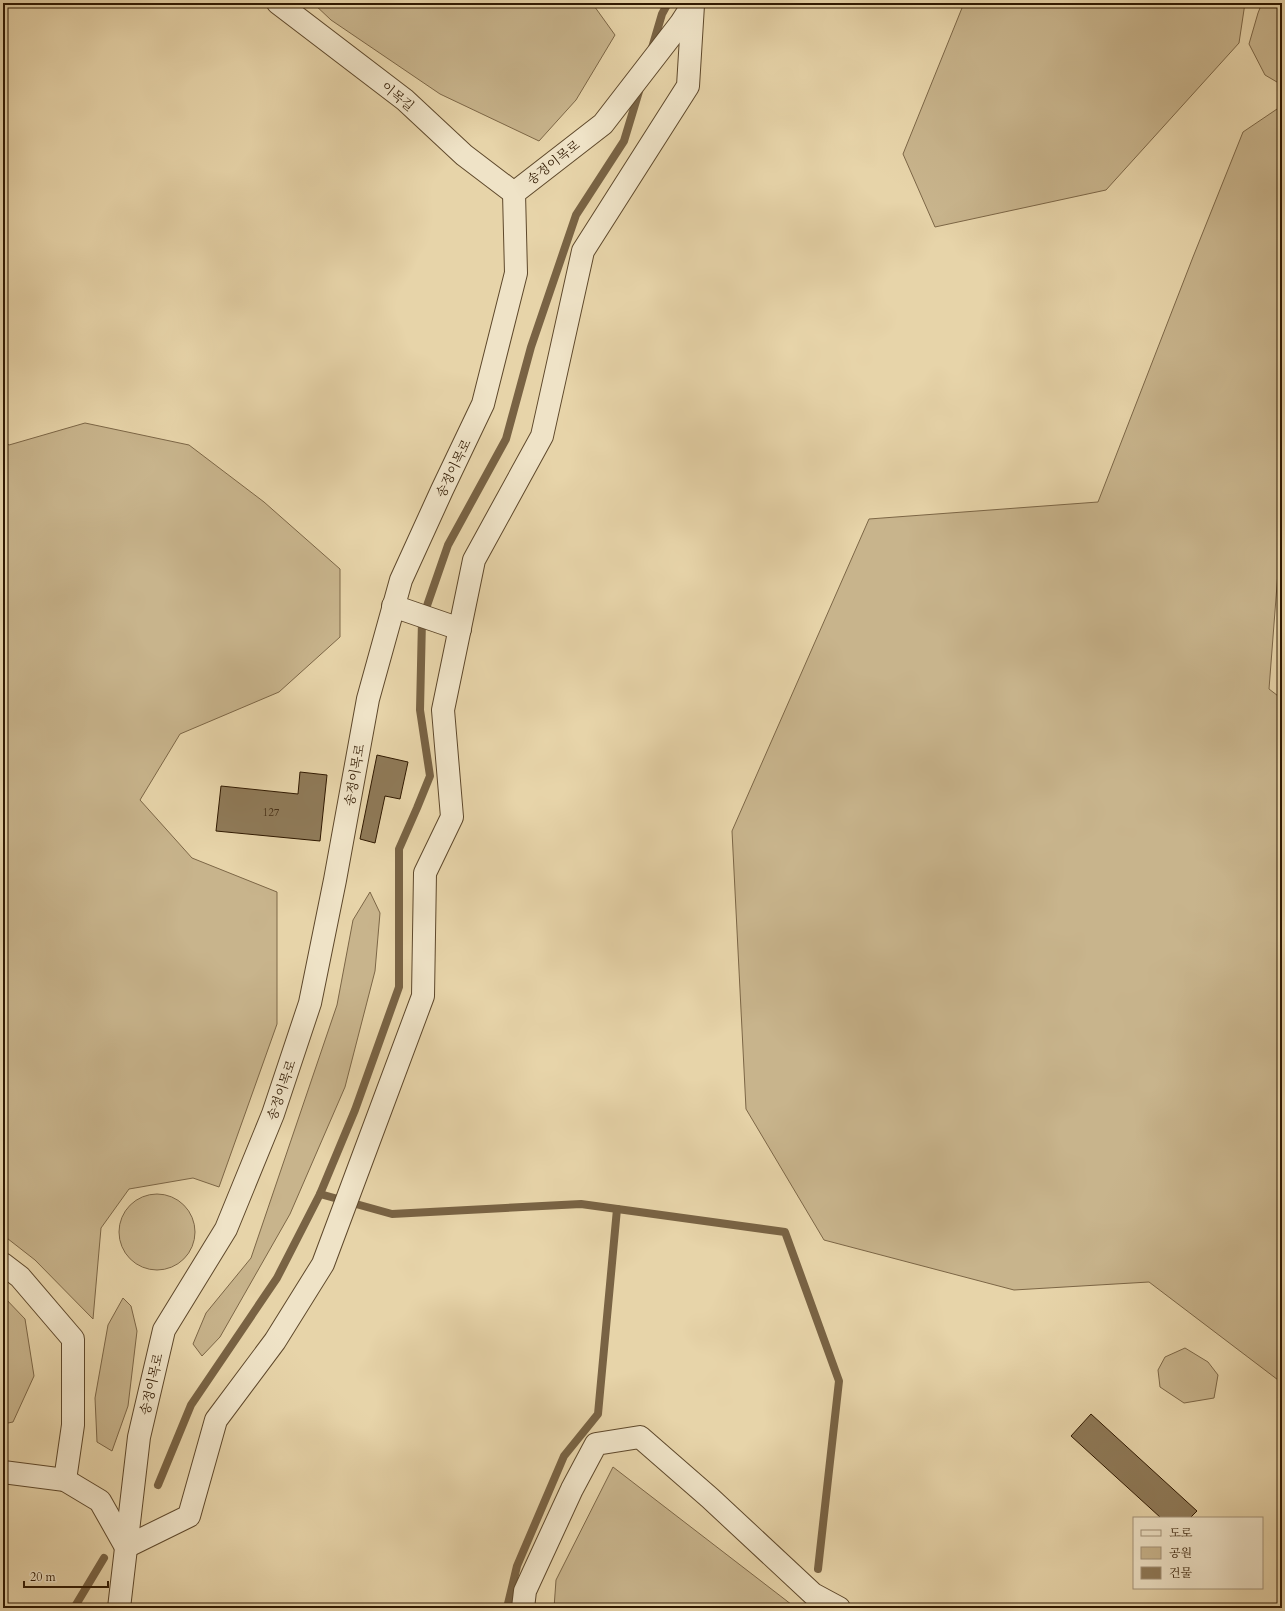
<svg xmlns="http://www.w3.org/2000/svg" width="1285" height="1611" viewBox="0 0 1285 1611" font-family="Cardo,'Noto Serif KR',serif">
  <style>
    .green { fill: #c8b48c; stroke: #7c6646 }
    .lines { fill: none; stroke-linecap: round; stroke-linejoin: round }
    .stream { stroke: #796344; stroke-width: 8 }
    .building { fill: #8f7a58; stroke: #301901 }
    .minor-casing { stroke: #5e482b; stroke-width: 24 }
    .minor { stroke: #efe3c7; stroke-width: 22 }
    .labels { text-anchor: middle; stroke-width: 3.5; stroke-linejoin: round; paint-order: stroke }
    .number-label { font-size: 11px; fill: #483117 }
    .street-label { font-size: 13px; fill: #301901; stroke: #efe3c7 }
  </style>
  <rect width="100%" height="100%" fill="#e7d4a9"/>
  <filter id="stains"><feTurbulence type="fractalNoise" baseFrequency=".005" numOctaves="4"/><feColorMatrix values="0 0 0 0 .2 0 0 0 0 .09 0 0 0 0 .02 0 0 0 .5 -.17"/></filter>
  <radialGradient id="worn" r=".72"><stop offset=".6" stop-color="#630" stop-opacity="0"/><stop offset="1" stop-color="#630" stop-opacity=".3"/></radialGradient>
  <g class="green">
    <path d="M313 3H592L615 35 576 100 539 141 440 94 331 20Z"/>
    <path d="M964 3H1245L1239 43 1106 190 935 227 903 154Z"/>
    <path d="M1262 3H1282V85L1265 75 1249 44 1258 13Z"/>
    <path d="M1280 107 1282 110V520L1269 689 1282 699V1383L1149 1282 1014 1290 824 1240 746 1109 732 831 869 519 1098 502 1193 257 1243 132Z"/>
    <path d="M85 423 189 445 264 502 340 569V637L279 692 180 734 140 800 192 858 277 892V1024L219 1187 193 1178 129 1189 101 1228 93 1319 35 1260 3 1235V441L9 445Z"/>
    <path d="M370 892 380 913 375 971 345 1087 290 1214 220 1337 202 1356 193 1344 206 1313 251 1258 337 1005 353 920Z"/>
    <circle cx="157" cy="1232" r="38"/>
    <path d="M3 1296 25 1319 34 1376 13 1422 3 1424Z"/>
    <path d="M123 1298 131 1306 137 1331 128 1406 112 1451 97 1442 95 1398 108 1325Z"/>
    <path d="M1185 1348 1208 1362 1218 1375 1214 1398 1184 1403 1160 1387 1158 1370 1165 1357Z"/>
    <path d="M613 1467 796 1608H554L556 1580Z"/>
  </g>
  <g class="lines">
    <g class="stream">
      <path d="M652 48 662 14 668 3"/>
      <path d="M320 1194 392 1214 581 1204 785 1232 839 1381 818 1569"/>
      <path d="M158 1485 191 1405 277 1278 320 1194 355 1110 399 987V849L417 808 430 776 420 710 422 620 448 545 506 439 531 347 576 215 624 141 640 88"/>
      <path d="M74 1608 104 1558"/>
      <path d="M507 1608 517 1566 564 1456 598 1414 617 1209"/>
    </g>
  </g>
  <g class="building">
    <path d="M377 755 408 762 400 799 385 796 375 843 360 839Z"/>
    <path d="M300 772 327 775 320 841 216 831 221 786 298 794Z"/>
    <path d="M1091 1414 1197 1511 1190 1518H1161L1071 1436Z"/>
  </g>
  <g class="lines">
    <g class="minor-casing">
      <g id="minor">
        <path d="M278 3 405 100 464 155 514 193"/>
        <path d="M393 606 460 629"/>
        <path d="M3 1264 20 1277 73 1339V1425L65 1480"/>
        <path d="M3 1472 65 1480 100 1501 126 1547 189 1516 216 1420 275 1341 323 1264 423 996 425 873 452 817 443 710 474 560 542 436 583 251 688 86 693 5"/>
        <path d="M119 1608 139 1437 164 1330 226 1229 273 1114 310 1003 335 880 368 699 401 580 442 490 483 404 516 273 514 193 603 124 681 23 692 6"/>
        <path d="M523 1608 525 1591 572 1489 596 1444 640 1437 710 1498 813 1594 839 1608"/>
      </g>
    </g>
    <use href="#minor" class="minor"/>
  </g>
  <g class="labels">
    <g class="number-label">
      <text x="271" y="816">127</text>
    </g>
    <g class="street-label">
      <text transform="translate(398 96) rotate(39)" y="5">이목길</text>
      <text transform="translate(553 162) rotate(-38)" y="5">송정이목로</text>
      <text transform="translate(453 468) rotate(-64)" y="5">송정이목로</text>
      <text transform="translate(354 775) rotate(-80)" y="5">송정이목로</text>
      <text transform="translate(281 1090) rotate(-71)" y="5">송정이목로</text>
      <text transform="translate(151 1384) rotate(-77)" y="5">송정이목로</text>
    </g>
  </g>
  <rect width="1285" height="1611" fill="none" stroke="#e7d4a9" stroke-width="16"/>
  <rect x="4" y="4" width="1277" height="1603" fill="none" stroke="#301901" stroke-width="2"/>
  <rect x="8" y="8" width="1269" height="1595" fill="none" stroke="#301901"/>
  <rect x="1133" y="1517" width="130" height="72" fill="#efe3c7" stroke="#a39278"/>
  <rect x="1141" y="1530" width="20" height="6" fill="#efe3c7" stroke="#a39278"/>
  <text x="1169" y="1537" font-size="12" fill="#301901">도로</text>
  <rect x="1141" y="1547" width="20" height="12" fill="#c8b48c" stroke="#a39278"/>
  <text x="1169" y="1557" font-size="12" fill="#301901">공원</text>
  <rect x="1141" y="1567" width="20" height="12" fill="#8f7a58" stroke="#a39278"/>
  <text x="1169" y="1577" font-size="12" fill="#301901">건물</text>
  <path d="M24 1581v6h84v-6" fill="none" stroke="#301901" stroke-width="2"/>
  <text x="30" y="1581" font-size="12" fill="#301901" stroke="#efe3c7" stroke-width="3" paint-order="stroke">20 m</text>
  <rect width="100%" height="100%" filter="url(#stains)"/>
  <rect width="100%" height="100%" fill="url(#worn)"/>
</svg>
